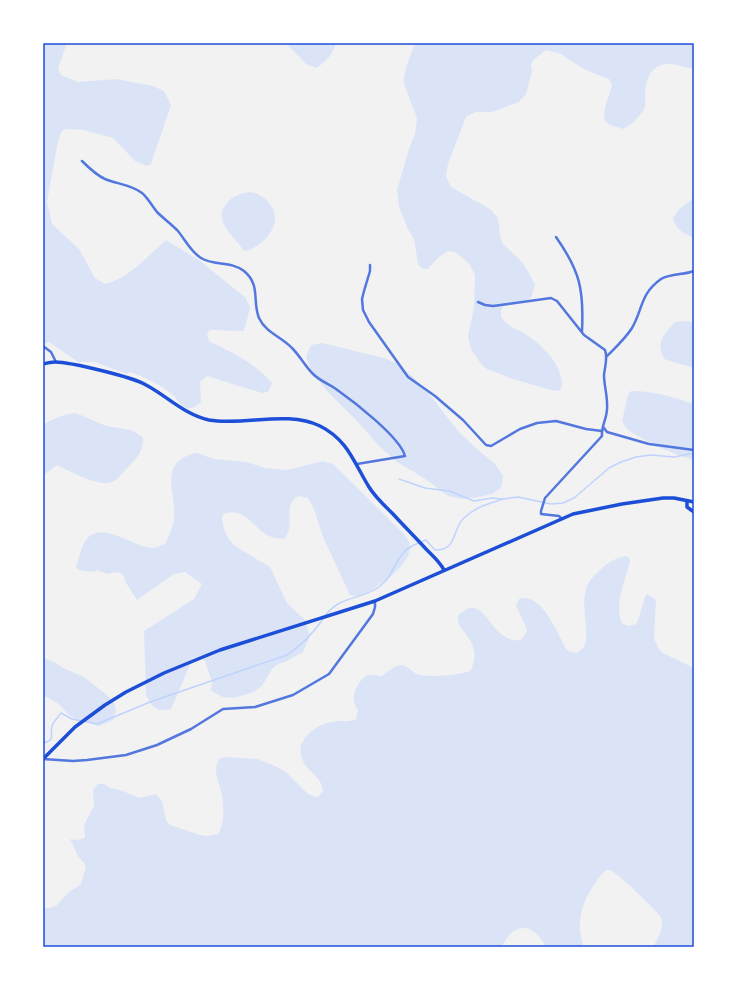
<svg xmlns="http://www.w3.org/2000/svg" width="737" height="990" viewBox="0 0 737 990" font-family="'Work Sans',sans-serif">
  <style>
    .green { fill: #dbe4f7 }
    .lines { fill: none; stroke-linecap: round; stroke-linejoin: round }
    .stream { stroke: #bfd3fe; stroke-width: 1.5 }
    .minor { stroke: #5277de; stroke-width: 2.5 }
    .secondary { stroke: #1d4ed8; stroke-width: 3.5 }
    .neatline { fill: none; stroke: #1d4ed8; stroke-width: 1.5 }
  </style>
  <rect width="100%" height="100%" fill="#f2f2f2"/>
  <g class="green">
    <path d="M43 43H67L58 68 61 75 78 82 116 79 153 86 164 91 171 105 151 164 147 166 135 161 113 138 83 130 67 129 62 131 58 141 47 202 52 224 79 249 95 278 105 284C128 279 149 255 166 240L199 260 246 298 250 308 244 331 210 330 207 334 209 341C233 353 254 362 272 383L268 392 262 393 207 376 200 382 201 402C197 406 191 410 185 408 180 405 176 398 172 394 160 384 145 378 131 372L126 374 95 362H78L49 342 44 344 43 353Z"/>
    <path d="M286 43H336C332 55 326 62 316 68L306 64Z"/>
    <path d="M415 43H694V69C686 68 674 63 666 64 650 66 646 80 645 94 645 98 646 103 645 107 641 116 631 125 623 129 618 127 611 126 607 123 599 116 610 94 612 85L609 79 588 71 574 63 561 54 546 50 533 60 531 65 532 72 526 94 519 102 492 112H475L466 117 448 164 446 176 451 187 483 205 491 210 497 217 499 224 500 236 503 244 521 261 528 271 535 285 531 298 520 303 503 306 501 311V317C507 325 511 327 520 331 536 340 555 356 560 374 562 380 564 385 559 391L551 390 513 379 487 369 481 364 471 349 468 336 474 308 475 275 470 265 464 259 455 252 448 251 439 257 428 269H423L418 264 414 239 408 229 399 207 397 190 409 149 415 134 417 118 404 84V76L408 62Z"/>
    <path d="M250 192C258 193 264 197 269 203 285 222 266 244 247 251L243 250C235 236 212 222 226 204 231 197 241 193 250 192Z"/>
    <path d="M694 198V238C684 234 675 229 673 218L678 210Z"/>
    <path d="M687 321 694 323V368L664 359C656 340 663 336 675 322Z"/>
    <path d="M322 343 384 358 398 364 413 377 434 400 458 431 478 450 495 464 503 476 501 488 492 494 479 497 462 499 448 496 424 478 397 462 380 447 356 420 328 392 312 372 306 357 311 345Z"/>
    <path d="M631 391C654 391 672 397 694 404V459C682 459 636 437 627 429 625 427 624 423 622 421L628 395Z"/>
    <path d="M75 413C86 416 96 423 108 426 120 429 134 428 143 438 143 451 139 455 130 465 125 470 119 479 112 482 97 487 70 471 57 465L43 476V425C53 418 63 415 75 413Z"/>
    <path d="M197 453 214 459 247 462 265 468 287 470 323 461 333 464 405 535C407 538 410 543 410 547 411 564 377 589 363 594 359 596 355 596 350 595L323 537 314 509 308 498 298 496C281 507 297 524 284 539 279 538 273 538 269 536 252 527 245 506 223 514L222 519 224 529 228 538 235 546 270 567 287 603 305 620 310 636 303 652 287 661 278 664 272 669 262 686 254 692 234 698 223 697 211 691 212 682 205 661 199 657 193 658 171 709C157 713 150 706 146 694L144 631 194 599 202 584 185 572 174 574 137 600 126 583 123 574 118 572 107 574 97 570 94 572 79 570 76 567C79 558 81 548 86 540 101 519 134 548 153 548 157 548 161 545 165 544 169 536 172 529 174 520 177 494 156 461 197 453Z"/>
    <path d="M626 556 629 558 630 562C625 581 614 604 622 623L628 626 636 624 638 620 645 597 647 594 654 598 656 601 654 636 655 641 659 649 663 653 694 668V947H653C657 940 665 927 661 918 659 912 618 874 612 871 610 870 608 870 606 870 593 883 581 904 580 922 579 930 582 939 583 947H546C539 933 526 920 510 934 507 937 504 943 501 947H43V907L50 908 57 905 69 892 81 884 86 866 78 856 70 839 77 840 85 838 84 825 94 806 93 789 98 784H104L110 788 123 791 139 798 156 794 162 801 166 820 170 825 200 835 206 836 218 834C225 823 224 804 221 791 218 779 212 770 220 758L228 757 257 759 273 765 286 772 308 794 316 797 319 796 323 791C321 776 311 775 304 763 301 757 299 749 302 743 309 729 323 722 338 721 344 721 350 722 356 719L358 711C357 708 355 705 354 702 352 694 358 681 366 676 370 673 377 676 382 676 387 672 394 666 401 665 407 665 412 672 417 674 428 678 459 675 470 671 478 656 475 646 465 633 461 628 457 623 458 616 478 594 487 622 500 633 511 642 522 645 527 630L516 605 519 599C541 591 558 634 566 649L569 651 577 653C581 650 585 647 586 641 588 622 579 601 589 582 591 578 596 574 599 571 607 563 615 558 626 556Z"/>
    <path d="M43 658 54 662 65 669 84 677 108 696 114 703 116 710 113 720 99 726 79 721 69 715 59 704 43 695Z"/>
  </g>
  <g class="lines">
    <g class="stream">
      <path d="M399 479 425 488 449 491 474 501 492 498 503 499 518 497 551 504 563 503 574 498 609 468 621 462 636 457 651 455 674 457 694 453"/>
      <path d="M325 616C340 595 361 600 379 587 392 578 394 563 404 552 409 546 418 543 426 540L435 550C458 551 452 528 464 518 475 507 488 504 503 499"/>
      <path d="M85 721 97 724 150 702 287 655C302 644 312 635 323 619"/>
      <path d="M43 743C57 740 49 736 52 726 53 722 58 717 61 713L72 719 81 721"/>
    </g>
    <g class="minor">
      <path d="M82 161C89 168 96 175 105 179 117 184 132 185 142 193 148 198 152 206 157 212 163 218 171 224 177 230 185 239 190 251 201 258 214 266 231 261 244 271 261 285 252 301 259 318 266 333 282 337 292 348 300 356 305 366 313 374 320 381 329 384 336 389 353 401 400 437 405 456L357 464"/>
      <path d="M556 237C580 271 584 290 582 331"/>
      <path d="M370 265V271L364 291 362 299 363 310 369 322 408 377 435 396 463 420 486 445 491 446 520 429 537 423 556 421 586 429 602 431"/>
      <path d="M478 302 485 305 493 306 551 298 557 301 584 335 605 350C608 358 605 366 604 375 604 386 608 397 607 409 607 418 601 427 602 436L545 498 541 511V514L559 516 562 519"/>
      <path d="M43 346 51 352 56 362"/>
      <path d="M607 356C616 347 625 339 632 328 643 309 640 294 661 279 671 273 684 275 694 271"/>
      <path d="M604 428 607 432 649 444 694 450"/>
      <path d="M43 759 73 761 87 760 126 755 157 745 191 729 223 709 255 707 293 695 329 674 373 614 375 607V601"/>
    </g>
    <g class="secondary">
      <path d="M43 364C47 363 51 362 55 362 70 362 133 377 146 385 167 396 185 415 209 420 245 426 287 410 320 426 348 440 354 463 369 487 375 497 385 506 393 514 404 526 415 537 426 549 433 556 440 562 444 570"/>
      <path d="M687 501V507L694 512"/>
      <path d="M43 759 75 727 105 705 126 692 164 673 220 650 375 601 573 514 622 504 663 498H674L694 502"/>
    </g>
  </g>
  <rect width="737" height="990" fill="none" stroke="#ffffff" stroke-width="88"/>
  <rect x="44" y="44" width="649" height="902" class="neatline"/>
</svg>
